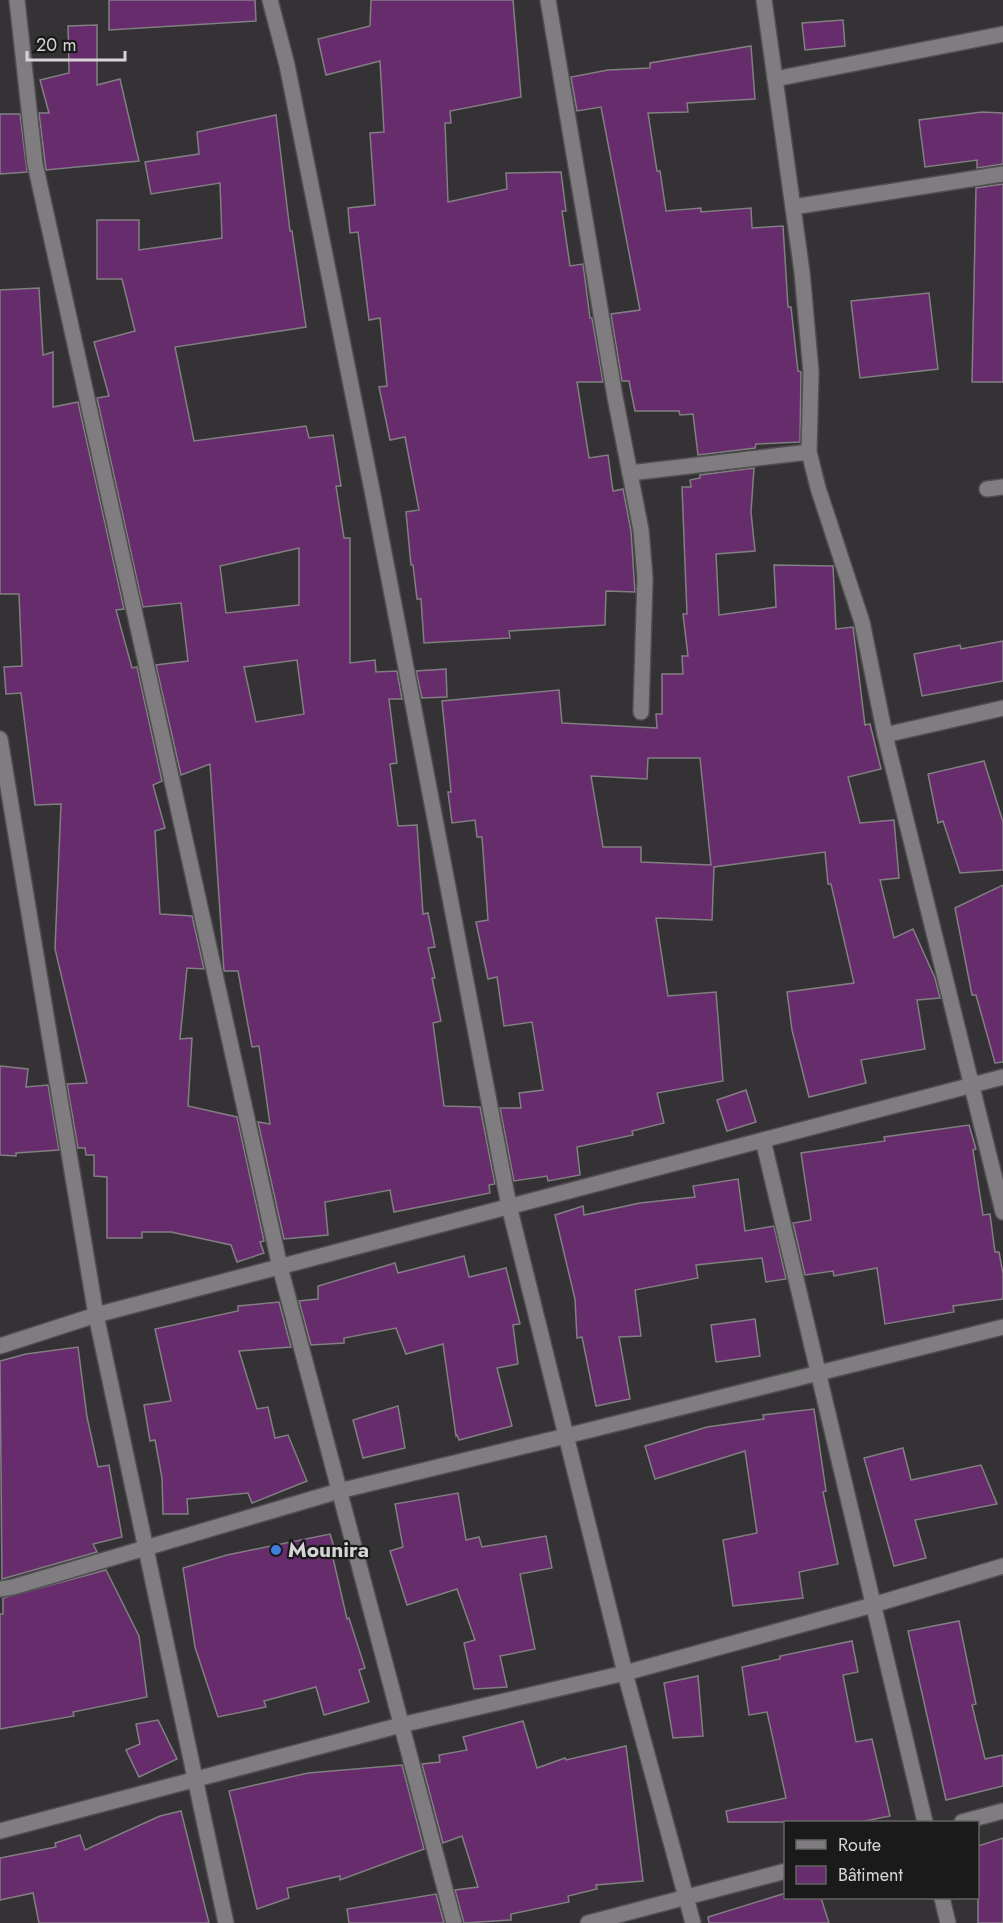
<svg xmlns="http://www.w3.org/2000/svg" width="1003" height="1923" viewBox="0 0 1003 1923" font-family="Jost,sans-serif">
  <style>
    .building { fill: #662c6c; stroke: #827f82; stroke-width: 1.5; fill-rule: evenodd }
    .lines { fill: none; stroke-linecap: round; stroke-linejoin: round }
    .minor-casing { stroke: #504e50; stroke-width: 18 }
    .minor { stroke: #807d80; stroke-width: 15 }
    .shop-dot { fill: #3f7fe0; stroke: #1b1a1b; stroke-width: 2 }
    .labels { text-anchor: middle; stroke-width: 4.5; stroke-linejoin: round; paint-order: stroke }
    .poi-label { font-size: 21px; font-weight: bold; fill: #d6d4d6; stroke: #1b1a1b; text-anchor: start }
  </style>
  <rect width="100%" height="100%" fill="#343235"/>
  <g class="building">
    <path d="M109 0H255L256 21 109 30Z"/>
    <path d="M371 0H513L521 97 450 111 451 123H445L448 202 507 189 506 173 561 172 566 211H562L570 266 583 264 590 318H592L603 382H577L589 458 608 455 613 491 623 489 631 531 635 592 606 591 605 625 509 631 510 638 424 643 421 599H417L413 565H411L406 512 419 510 405 437 390 440 379 387 387 386 380 318 369 320 358 232 350 233 348 208 375 205 370 133 384 132 380 61 326 75 318 39 370 26Z"/>
    <path d="M843 20 845 46 805 50 802 23Z"/>
    <path d="M97 25V85L120 79 139 161 46 170 39 113H49L40 80 69 73 68 26Z"/>
    <path d="M751 46 755 99 687 103 688 112 648 113 657 171H660L666 211 701 208V212L751 208 752 228 783 226 788 307H791L798 371 801 372 800 442 756 444 755 448 698 455 693 414 680 415 679 411H635L629 381H622L611 314 640 310 601 107 577 111 571 77 608 70 650 68V63Z"/>
    <path d="M982 112 1003 113V164L977 168V160L925 167 919 120Z"/>
    <path d="M0 114H20L27 172 0 174Z"/>
    <path d="M276 115 290 231H292L306 327 175 347 194 441 306 426 309 438 333 435 341 486H336L344 538H350V663L375 660 376 672 397 671 402 699H389L397 763 390 764 398 826 417 825 423 914 428 913 435 947 428 948 435 978H432L441 1021 433 1023 444 1106 480 1107 495 1184 489 1185 490 1193 394 1212 390 1190 325 1202 328 1235 284 1239 258 1122 270 1124 259 1046 252 1047 238 971H224L210 764 181 775 156 665 188 661 181 603 143 607 97 398 109 396 94 342 135 331 122 279H97V220H139V250L222 238 220 183 151 194 145 162 199 154 197 132ZM299 548V605L226 613 220 566ZM297 660 304 714 256 722 244 667Z"/>
    <path d="M1003 184V382H972L976 188Z"/>
    <path d="M39 288 43 355 53 352V407L78 402 124 609 116 610 132 668 137 667 162 781 153 785 165 828 155 831 160 914 192 916 204 969 187 968 180 1039 192 1038 188 1106 237 1117 264 1241 260 1242 264 1253 237 1262 231 1245 171 1232H142V1238H107V1177L94 1176V1155H86L85 1148H78L67 1084 87 1083 55 949 61 804 35 805 21 693 6 694 4 667 22 666 19 594H0V290Z"/>
    <path d="M929 293 938 369 860 378 851 301Z"/>
    <path d="M754 468 751 512 755 551 716 554 719 615 776 607 774 565 833 566 836 629 853 627 865 725 870 724 881 769 848 777 860 823 894 820 899 878 880 880 894 938 913 929 935 978 940 998 917 1000 925 1049 861 1060 866 1083 809 1097 792 1030 787 992 854 983 831 884H828L825 852 714 867 712 920 656 918 668 996 716 992 723 1081 657 1093 664 1123 632 1131 633 1135 577 1147 580 1175 548 1181 547 1176 514 1181 500 1108H521L519 1093 543 1090 532 1022 504 1026 497 977 488 979 476 922 488 920 482 837H477L475 820 452 823 448 792H451L442 701 559 690 562 723 657 728 656 714H662V674H683L682 656H688L683 614H687L682 487H691L690 480 700 478V475ZM648 758H700L711 865 641 862V847H603L591 776 647 779Z"/>
    <path d="M1003 641V681L922 696 914 654 960 645 961 649Z"/>
    <path d="M446 669 447 697 422 698 416 671Z"/>
    <path d="M984 761 1003 822V870L960 873 943 821 938 823 928 774Z"/>
    <path d="M1003 885V1062L995 1063 976 995H972L955 908Z"/>
    <path d="M0 1066 28 1069 26 1087 48 1085 59 1150 16 1153V1156L0 1155Z"/>
    <path d="M746 1090 756 1122 727 1131 717 1100Z"/>
    <path d="M969 1125 976 1149 973 1150 983 1215 990 1214 995 1252H999L1003 1274V1299L953 1306 954 1312 885 1324 877 1268 834 1276 833 1271 805 1275 793 1223 811 1220 801 1153 885 1141 884 1137Z"/>
    <path d="M738 1179 745 1231 774 1226 786 1279 766 1282 762 1258 696 1265 698 1278 635 1290 641 1336 619 1337 630 1399 596 1406 582 1337 577 1338 575 1299 555 1215 583 1206 584 1215 640 1203 695 1197 693 1186Z"/>
    <path d="M464 1256 469 1277 506 1268 520 1324 513 1325 518 1364 497 1368 512 1426 459 1440 457 1435 456 1436 443 1344 406 1354 396 1328 344 1338V1343L311 1345 299 1301 318 1299V1286L395 1263 398 1273Z"/>
    <path d="M279 1302 291 1347 239 1351 257 1409 268 1407 275 1438 288 1435 307 1481 252 1503 248 1493 187 1499 188 1514H163L162 1478 155 1440 150 1441 144 1405 171 1401 155 1329 238 1311V1306Z"/>
    <path d="M755 1319 760 1356 716 1362 711 1325Z"/>
    <path d="M78 1347 87 1417 98 1467 109 1465 122 1537 93 1544 97 1552 2 1579 0 1361 26 1354Z"/>
    <path d="M398 1406 405 1448 363 1458 353 1420Z"/>
    <path d="M814 1409 826 1491 823 1492 838 1564 799 1572 803 1598 733 1606 723 1540 757 1533 745 1451 655 1479 645 1446 707 1427 764 1419 763 1415Z"/>
    <path d="M903 1448 911 1480 981 1465 997 1504 915 1520 926 1558 894 1566 864 1458Z"/>
    <path d="M458 1493 466 1540 479 1537 482 1547 546 1536 552 1568 520 1574 535 1649 500 1656 507 1687 474 1689 464 1643 475 1640 457 1589 407 1605 390 1551 403 1547 395 1504Z"/>
    <path d="M330 1534 337 1557 333 1558 347 1619 349 1618 365 1668 359 1670 369 1702 324 1715 316 1687 264 1701 266 1707 218 1717 195 1647 183 1568 227 1555Z"/>
    <path d="M106 1570 139 1636 147 1697 73 1712 74 1716 0 1729V1614H3V1598Z"/>
    <path d="M959 1621 976 1704 972 1705 985 1759 1003 1755V1786L946 1800 908 1631Z"/>
    <path d="M852 1641 858 1672 843 1675 856 1742 872 1739 890 1816 860 1822H728L726 1811 786 1798 767 1712 749 1715 742 1667 780 1659V1656Z"/>
    <path d="M698 1676 703 1736 673 1738 664 1683Z"/>
    <path d="M158 1720 177 1759 139 1777 126 1750 140 1744 136 1724Z"/>
    <path d="M523 1721 537 1768 565 1758 566 1760 626 1746 643 1881 596 1885 597 1889 568 1896 569 1902 511 1914V1920L464 1923 455 1890 478 1887 462 1836 443 1843 422 1764 440 1762 439 1755 467 1750 463 1737Z"/>
    <path d="M402 1765 424 1849 340 1880V1876L287 1888 289 1898 257 1909 229 1791 308 1773Z"/>
    <path d="M181 1811 209 1923H39L33 1893 0 1900V1858L56 1847 55 1843 80 1835 85 1850 160 1816Z"/>
    <path d="M1003 1838V1923H978V1846Z"/>
    <path d="M786 1893V1898H821L829 1923H709L708 1917Z"/>
    <path d="M436 1894 444 1923H349L347 1909Z"/>
  </g>
  <g class="lines">
    <g class="minor-casing">
      <g id="minor">
        <path d="M17 0 35 164 280 1267 454 1923"/>
        <path d="M270 0 287 65 372 490 509 1206 625 1673 693 1923"/>
        <path d="M548 0 615 397 641 530 645 578 641 712"/>
        <path d="M764 0 802 272 811 372 809 452 818 488 862 622 885 735 1003 1212"/>
        <path d="M775 79 1003 34"/>
        <path d="M793 207 1003 174"/>
        <path d="M630 473 809 452"/>
        <path d="M987 489 1003 487"/>
        <path d="M885 735 1003 708"/>
        <path d="M0 739 96 1315 226 1923"/>
        <path d="M763 1140 925 1822"/>
        <path d="M0 1346 96 1315 1003 1077"/>
        <path d="M0 1589 13 1587 339 1491 566 1436 1003 1327"/>
        <path d="M962 1822 1003 1811"/>
        <path d="M0 1831 401 1725 625 1673 873 1605 1003 1566"/>
        <path d="M942 1898 948 1923"/>
        <path d="M588 1923 786 1871"/>
      </g>
    </g>
    <use href="#minor" class="minor"/>
  </g>
  <circle class="shop-dot" cx="276" cy="1550" r="6"/>
  <g class="labels">
    <g class="poi-label">
      <text x="288" y="1557">Mounira</text>
    </g>
  </g>
  <rect x="784" y="1821" width="195" height="78" fill="#1b1a1b" stroke="#666466" stroke-width="1.5"/>
  <rect x="796" y="1840" width="30" height="9" fill="#807d80" stroke="#666466" stroke-width="1.5"/>
  <text x="838" y="1851" font-size="18" fill="#d6d4d6">Route</text>
  <rect x="796" y="1866" width="30" height="18" fill="#662c6c" stroke="#666466" stroke-width="1.5"/>
  <text x="838" y="1881" font-size="18" fill="#d6d4d6">Bâtiment</text>
  <path d="M27 51v9h98v-9" fill="none" stroke="#d6d4d6" stroke-width="3"/>
  <text x="36" y="51" font-size="18" fill="#d6d4d6" stroke="#1b1a1b" stroke-width="4.5" paint-order="stroke">20 m</text>
</svg>
